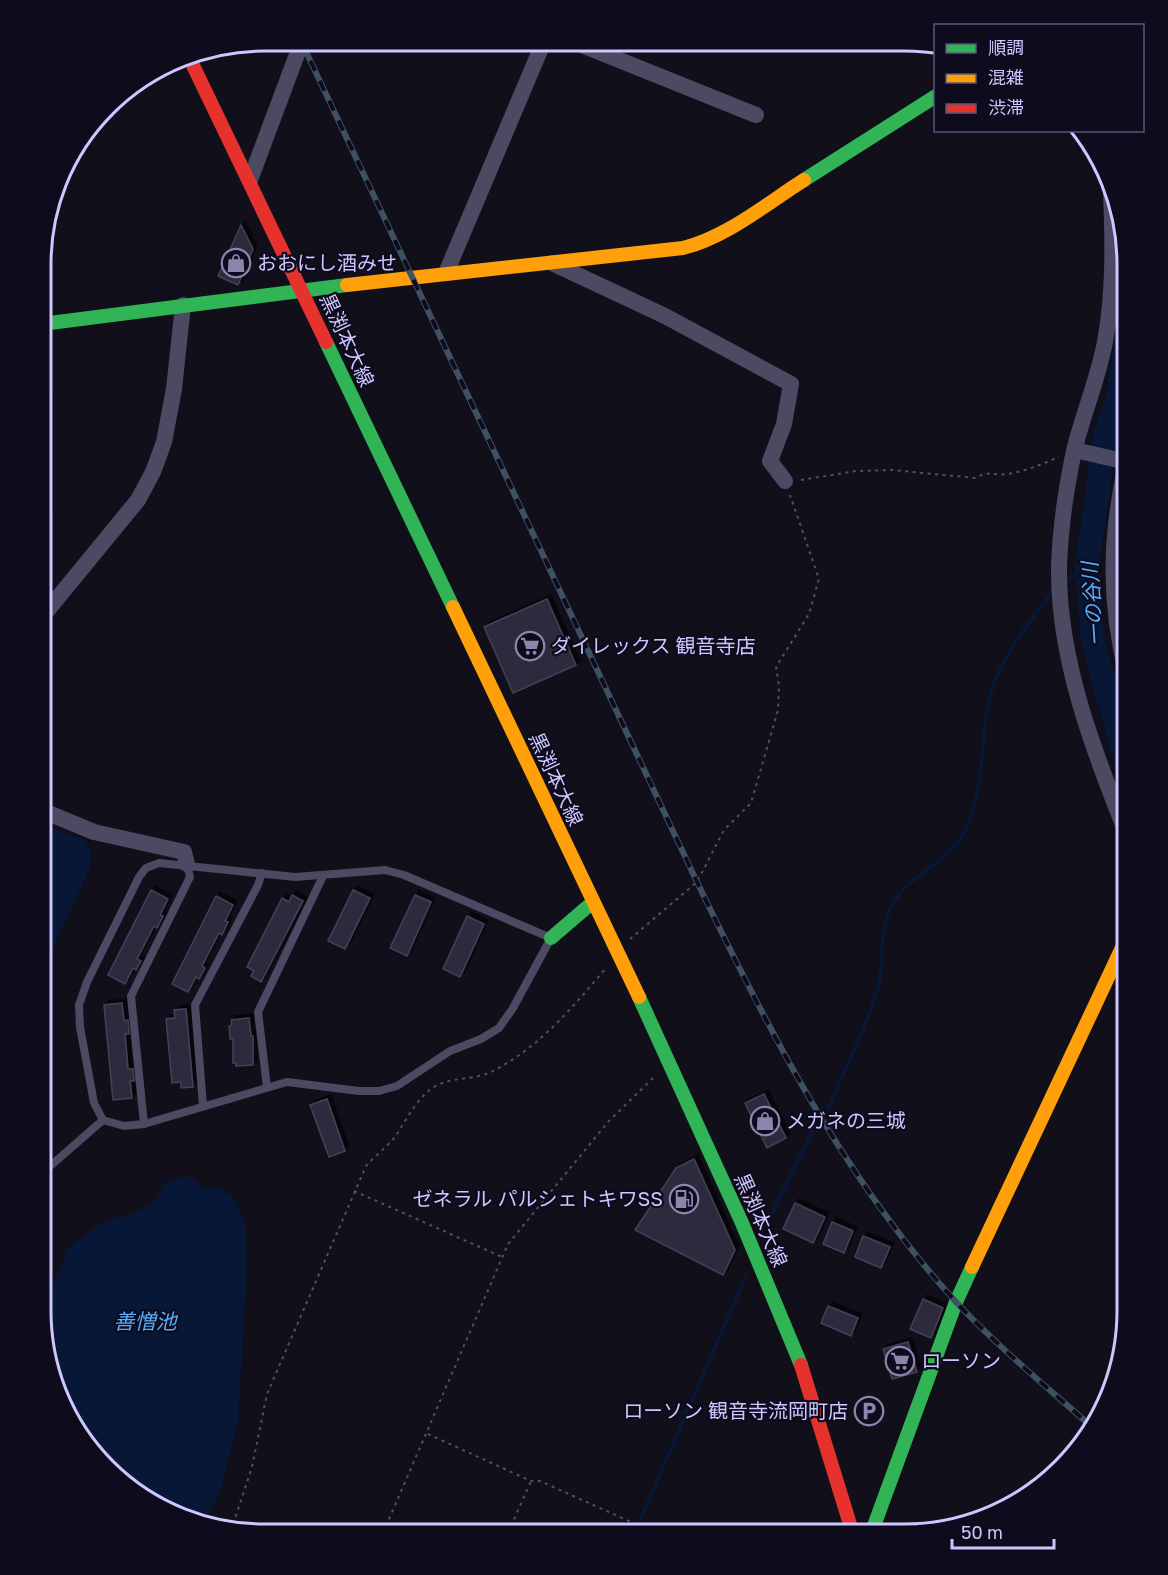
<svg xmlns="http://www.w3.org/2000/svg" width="1168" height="1575" viewBox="0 0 1168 1575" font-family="'Golos Text','Noto Sans JP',sans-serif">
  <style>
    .water { fill: #081736 }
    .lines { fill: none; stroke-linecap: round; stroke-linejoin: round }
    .stream { stroke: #081736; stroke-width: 4 }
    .river { stroke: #081736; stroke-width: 24 }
    .building { fill: #2f2b3c; stroke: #444058; stroke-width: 1.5; filter: url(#shadow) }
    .path { stroke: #475663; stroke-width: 2; stroke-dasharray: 3 4.5; stroke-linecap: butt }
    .lane { stroke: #4b4a62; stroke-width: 8 }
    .street { stroke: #4b4a62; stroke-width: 16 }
    .fast { stroke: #30b455; stroke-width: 14 }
    .slow { stroke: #ff9f0a; stroke-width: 14 }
    .jam { stroke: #e5322d; stroke-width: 14 }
    .rail-casing { stroke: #3d5162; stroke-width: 6 }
    .rail { stroke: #0e0b1d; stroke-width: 4; stroke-dasharray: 11; stroke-linecap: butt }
    .labels { text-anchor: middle; stroke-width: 4.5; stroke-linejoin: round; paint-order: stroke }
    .poi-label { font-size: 20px; fill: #cdc6ff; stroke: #0e0b1d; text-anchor: start }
    .street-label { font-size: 20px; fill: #cdc6ff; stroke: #0e0b1d }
    .water-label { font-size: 21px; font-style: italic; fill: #54adff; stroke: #0e0b1d }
    .rim { fill: none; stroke: #cdc6ff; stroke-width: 3 }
  </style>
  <defs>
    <filter id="shadow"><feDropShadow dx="4" dy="-4" stdDeviation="0" flood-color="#0009"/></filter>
  </defs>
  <rect width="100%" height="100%" fill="#110f19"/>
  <g class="water">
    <path d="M41 824 86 841 92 856 89 870 41 975Z"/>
    <path d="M191 1176 201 1187 221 1189 233 1196 245 1222 247 1269 238 1423 219 1495 204 1521 140 1497 96 1458 64 1410 41 1311V1304L55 1280 69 1246 101 1223 133 1213 155 1201 166 1182Z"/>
  </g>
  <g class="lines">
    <g class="stream">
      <path d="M1064 583 1087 566"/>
      <path d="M828 1109C845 1068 868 1026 879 983 884 960 880 933 889 911 905 874 953 863 968 825 983 789 981 747 987 709 995 663 1026 627 1053 591"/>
      <path d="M766 1226 816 1124"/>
      <path d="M634 1534 746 1276"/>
    </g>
    <path class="river" d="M1127 764 1093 642 1087 566 1105 438 1118 397 1127 336"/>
  </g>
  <g class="building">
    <path d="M149 78 143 90 134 86Z"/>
    <path d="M241 225 253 249 238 285 218 276Z"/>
    <path d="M547 599 576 665 513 693 484 627Z"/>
    <path d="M151 890 168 899 160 915 163 916 157 928 154 926 137 959 141 961 136 970 133 968 125 984 108 975Z"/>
    <path d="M353 890 370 898 345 949 328 941Z"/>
    <path d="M292 895 303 901 261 982 251 976 254 971 247 967 282 898 289 902Z"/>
    <path d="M415 895 431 902 407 956 390 948Z"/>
    <path d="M216 896 233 905 225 921 228 922 222 935 219 933 202 966 205 968 199 979 196 977 188 992 172 984Z"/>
    <path d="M467 916 484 924 460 977 443 969Z"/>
    <path d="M122 1003 124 1021 128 1020 129 1034H125L128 1069H133L134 1081H130L132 1098 113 1100 104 1005Z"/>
    <path d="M186 1009 193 1087 181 1088V1082L172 1083 166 1019 175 1018 174 1010Z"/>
    <path d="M249 1018 251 1036H253V1065L236 1066V1063H233V1039H230L229 1026 232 1025 231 1020Z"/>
    <path d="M764 1094 786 1138 767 1148 745 1103Z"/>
    <path d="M327 1099 345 1151 329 1157 310 1105Z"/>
    <path d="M694 1159 735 1250 723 1275 635 1230 676 1168Z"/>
    <path d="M795 1203 825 1217 813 1243 783 1229Z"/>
    <path d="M832 1222 853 1231 844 1253 823 1244Z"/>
    <path d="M863 1236 890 1247 881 1268 855 1257Z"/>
    <path d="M923 1299 943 1308 931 1338 910 1329Z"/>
    <path d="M828 1306 858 1318 851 1336 821 1323Z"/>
    <path d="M908 1342 917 1372 892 1379 883 1349Z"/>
  </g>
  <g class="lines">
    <g class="path">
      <path d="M801 480 856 471 892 470 975 478C990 470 993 476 1008 474 1026 471 1042 464 1059 457"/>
      <path d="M630 939 697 882 724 830 751 803 778 710 779 686 776 667 809 614 819 579 790 495"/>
      <path d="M354 1191 502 1257"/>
      <path d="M428 1434 531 1481H540L631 1522"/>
      <path d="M231 1531 252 1467 267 1394 366 1166C375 1156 387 1147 395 1137 406 1121 415 1101 431 1089 448 1076 472 1081 491 1072 539 1048 572 1008 606 968"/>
      <path d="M383 1533 508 1244 608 1122 656 1075"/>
      <path d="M508 1533 531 1481"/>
    </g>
    <g class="lane">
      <path d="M159 863 295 877 385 870 404 875 551 938 513 1008 499 1028 481 1039 450 1051 397 1086 379 1091H359L287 1082 144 1124 124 1126 103 1120 94 1103 80 1027 79 1005 87 982 139 877 146 868Z"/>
      <path d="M267 1087 258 1012 323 876"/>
      <path d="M203 1106 195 1005 258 885 262 873"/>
      <path d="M144 1124 131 996 190 877 187 864"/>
      <path d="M41 1174 103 1120"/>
    </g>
    <g class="street">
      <path d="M572 41 756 115"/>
      <path d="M250 180 302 41"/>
      <path d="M1111 192C1113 242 1114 293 1105 342 1098 379 1083 414 1074 451 1066 489 1060 529 1059 568 1058 660 1094 751 1127 835"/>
      <path d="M552 263 665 316 791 384 784 424 770 461 785 481"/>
      <path d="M446 273 544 41"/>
      <path d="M1075 450 1127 462"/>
      <path d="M42 617 138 500 153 472 164 442 174 389 183 305"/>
      <path d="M1127 676C1108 600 1110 535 1127 459"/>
      <path d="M41 810 94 832 184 852 187 864"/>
    </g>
    <g class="fast">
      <path d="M804 180 936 96"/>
      <path d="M42 324 347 285"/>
      <path d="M326 342 453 607"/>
      <path d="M551 938 593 902"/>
      <path d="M639 997 742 1223 801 1365"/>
      <path d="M871 1534 956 1302 972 1267"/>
    </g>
    <g class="slow">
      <path d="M347 285 683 248C727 237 766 204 804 180"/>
      <path d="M453 607 639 997"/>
      <path d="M972 1267 1127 937"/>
    </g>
    <g class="jam">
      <path d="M188 55 326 342"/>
      <path d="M801 1365 853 1534"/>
    </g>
    <g class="rail-casing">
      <path id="rail" d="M301 41 697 882C769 1031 844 1179 956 1302 998 1347 1047 1387 1093 1428"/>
    </g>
    <use href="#rail" class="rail"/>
  </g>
  <defs>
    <g id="shop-ring" transform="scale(1.5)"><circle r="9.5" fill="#0e0b1d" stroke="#8b86ae" stroke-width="1.5"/><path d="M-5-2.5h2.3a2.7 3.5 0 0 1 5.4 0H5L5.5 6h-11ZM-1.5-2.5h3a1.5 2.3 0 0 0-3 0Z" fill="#8b86ae"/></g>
    <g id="supermarket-ring" transform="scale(1.5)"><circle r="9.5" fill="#0e0b1d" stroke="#8b86ae" stroke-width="1.5"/><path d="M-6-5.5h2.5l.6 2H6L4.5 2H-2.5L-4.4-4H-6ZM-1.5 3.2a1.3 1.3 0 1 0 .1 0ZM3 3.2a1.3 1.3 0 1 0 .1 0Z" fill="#8b86ae"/></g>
    <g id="fuel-ring" transform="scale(1.5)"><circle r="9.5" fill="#0e0b1d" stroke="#8b86ae" stroke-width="1.5"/><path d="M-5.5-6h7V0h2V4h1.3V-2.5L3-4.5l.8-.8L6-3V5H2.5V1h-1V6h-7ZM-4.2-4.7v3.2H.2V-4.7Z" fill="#8b86ae"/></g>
    <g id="parking-ring" transform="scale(1.5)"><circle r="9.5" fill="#0e0b1d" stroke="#8b86ae" stroke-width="1.5"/><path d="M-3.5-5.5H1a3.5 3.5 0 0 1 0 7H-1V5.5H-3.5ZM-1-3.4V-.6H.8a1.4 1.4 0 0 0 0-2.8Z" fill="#8b86ae"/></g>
  </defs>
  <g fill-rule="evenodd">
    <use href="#shop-ring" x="236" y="263"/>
    <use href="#supermarket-ring" x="530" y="646"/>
    <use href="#shop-ring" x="765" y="1121"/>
    <use href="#fuel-ring" x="684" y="1199"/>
    <use href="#supermarket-ring" x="900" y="1361"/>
    <use href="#parking-ring" x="869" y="1411"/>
  </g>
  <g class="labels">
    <g class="poi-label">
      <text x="257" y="270">おおにし酒みせ</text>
      <text x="551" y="653">ダイレックス 観音寺店</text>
      <text x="786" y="1128">メガネの三城</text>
      <text x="663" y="1206" text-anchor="end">ゼネラル パルシェトキワSS</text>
      <text x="921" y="1368">ローソン</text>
      <text x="848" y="1418" text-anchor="end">ローソン 観音寺流岡町店</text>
    </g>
    <g class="street-label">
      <text transform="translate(347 340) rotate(65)" y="7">黒渕本大線</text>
      <text transform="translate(556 779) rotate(65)" y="7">黒渕本大線</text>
      <text transform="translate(761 1220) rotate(66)" y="7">黒渕本大線</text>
    </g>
    <g class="water-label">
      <text transform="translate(1093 604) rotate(-94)" y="7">一の谷川</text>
      <text x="145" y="1329">善憎池</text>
    </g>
  </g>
  <path d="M0 0H1168V1575H0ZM264 51H904A213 213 0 0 1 1117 264V1311A213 213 0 0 1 904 1524H264A213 213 0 0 1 51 1311V264A213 213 0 0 1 264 51Z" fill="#0e0b1d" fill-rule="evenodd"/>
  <path class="rim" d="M264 51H904A213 213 0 0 1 1117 264V1311A213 213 0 0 1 904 1524H264A213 213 0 0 1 51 1311V264A213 213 0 0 1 264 51Z"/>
  <rect x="934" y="24" width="210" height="108" fill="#0e0b1d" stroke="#5a5677" stroke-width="1.5"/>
  <rect x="946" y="44" width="30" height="9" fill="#30b455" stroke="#5a5677" stroke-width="1.5"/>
  <text x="988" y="54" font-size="18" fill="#cdc6ff">順調</text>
  <rect x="946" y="74" width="30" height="9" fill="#ff9f0a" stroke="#5a5677" stroke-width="1.5"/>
  <text x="988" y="84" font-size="18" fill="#cdc6ff">混雑</text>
  <rect x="946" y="104" width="30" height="9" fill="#e5322d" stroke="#5a5677" stroke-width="1.5"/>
  <text x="988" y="114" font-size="18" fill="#cdc6ff">渋滞</text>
  <path d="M952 1539v9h102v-9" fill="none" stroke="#cdc6ff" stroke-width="3"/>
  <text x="961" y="1539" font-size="18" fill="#cdc6ff" stroke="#0e0b1d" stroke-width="4.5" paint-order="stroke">50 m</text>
</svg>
